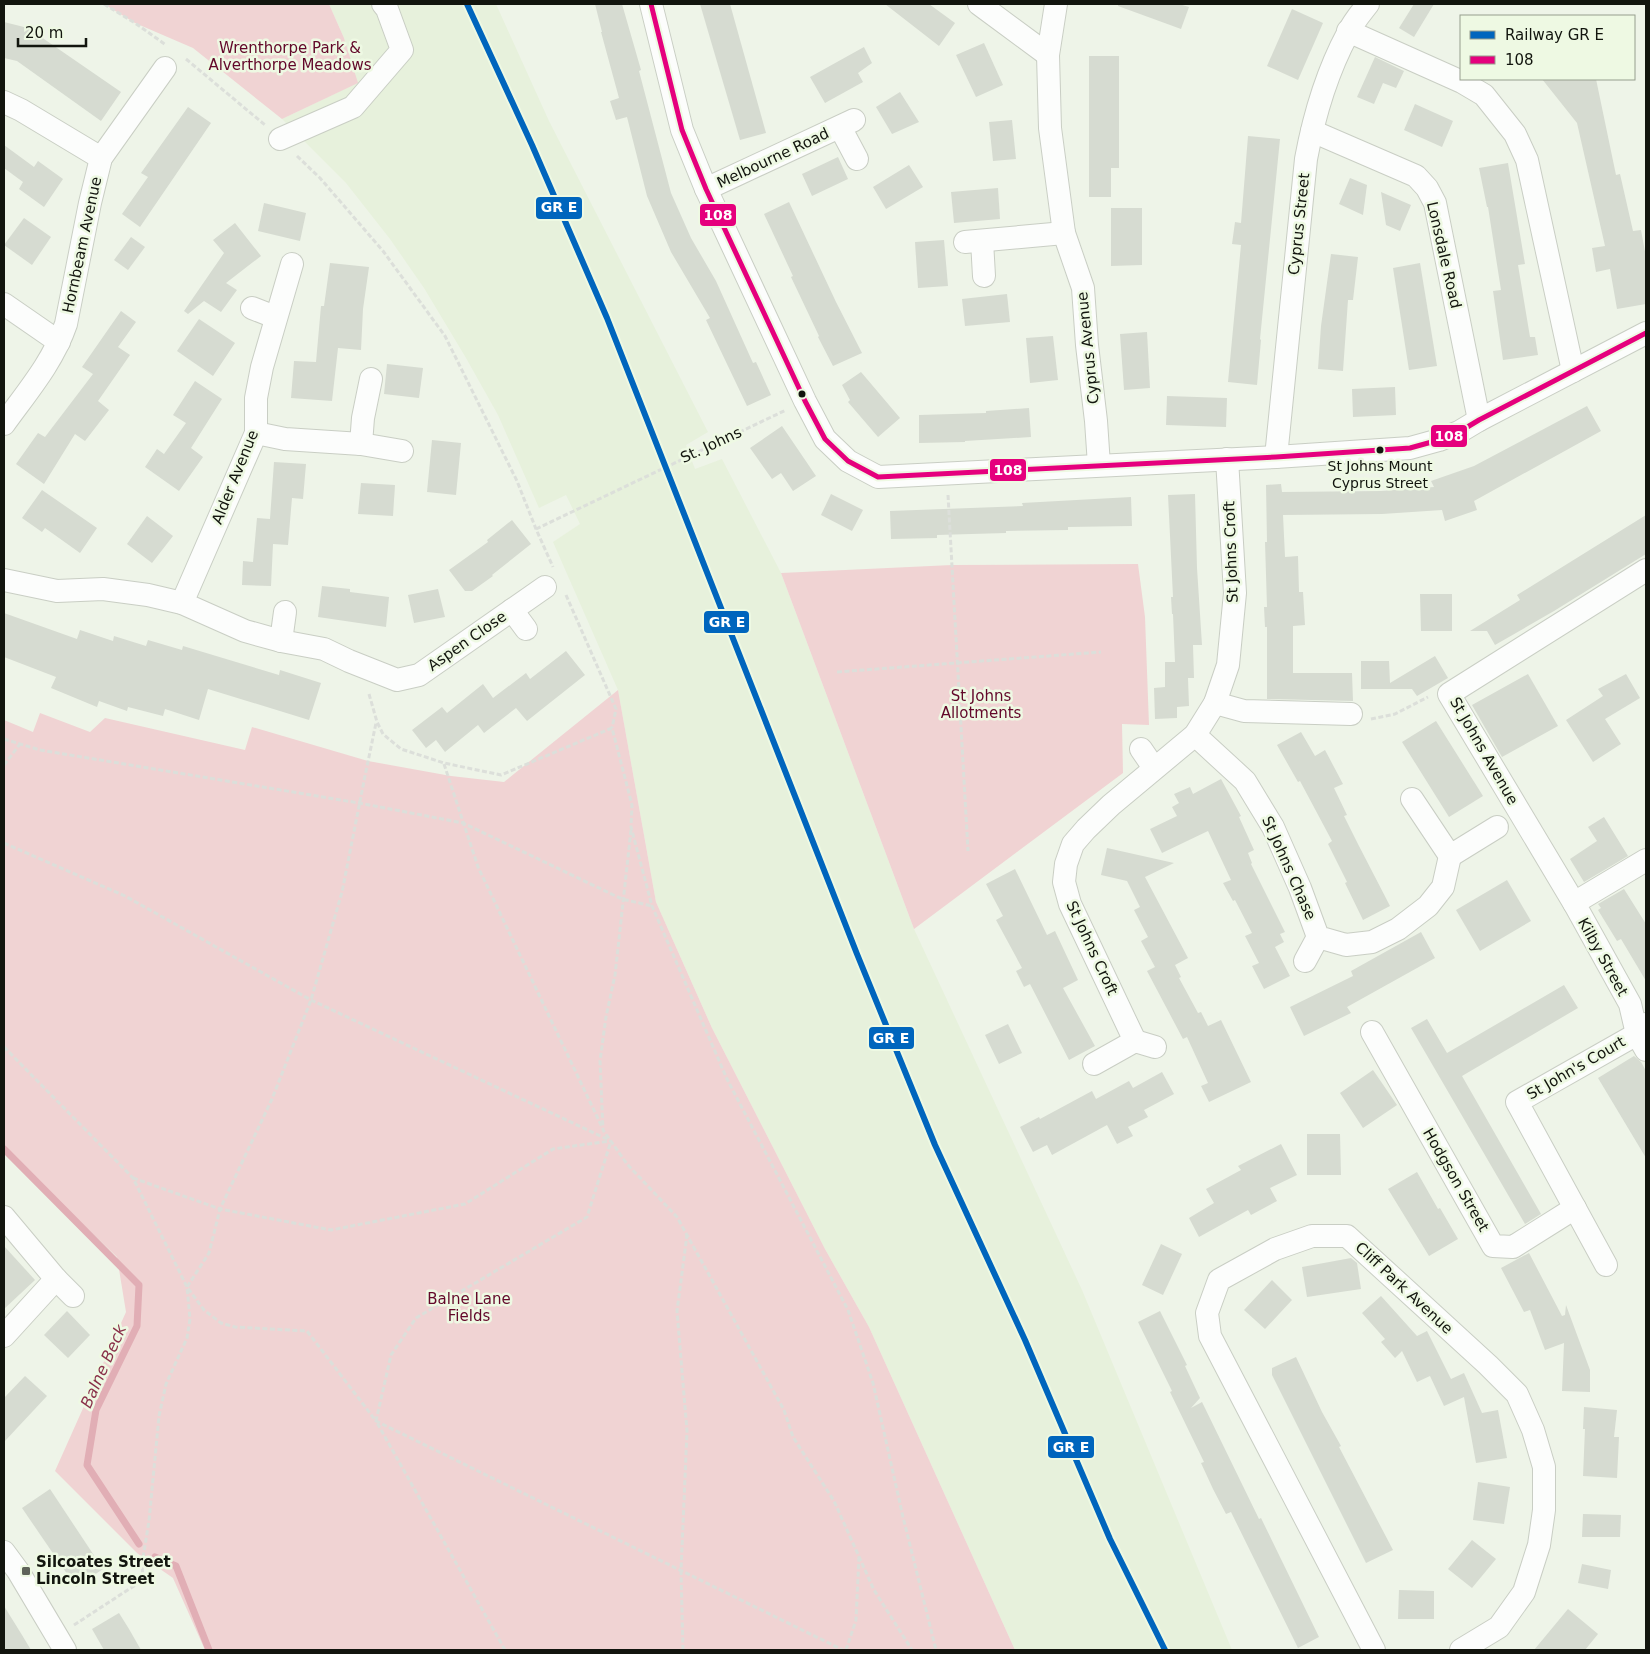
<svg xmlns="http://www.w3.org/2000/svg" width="1650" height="1654" viewBox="0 0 1650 1654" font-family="'DejaVu Sans',sans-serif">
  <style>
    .built { fill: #e7f1dc }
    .green { fill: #f0d3d3 }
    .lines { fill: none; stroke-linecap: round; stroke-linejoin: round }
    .stream { stroke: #e1aeb5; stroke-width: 7 }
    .building { fill: #d6dbd1 }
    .minor-casing { stroke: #c9cec4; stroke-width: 24 }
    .path { stroke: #dcdfda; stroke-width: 3; stroke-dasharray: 5 2.5; stroke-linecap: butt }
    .minor { stroke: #fcfdfc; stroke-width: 22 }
    .bus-1-casing { stroke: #eef9e3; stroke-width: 9 }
    .bus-1 { stroke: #e5007d; stroke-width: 5 }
    .rail-1-casing { stroke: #eef9e3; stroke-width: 10 }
    .rail-1 { stroke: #0065bd; stroke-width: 6 }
    .bus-dot { fill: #12150e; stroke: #eef9e3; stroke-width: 2 }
    .poi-dot { fill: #5f635a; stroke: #eef9e3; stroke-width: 2 }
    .labels { text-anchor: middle; stroke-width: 5; stroke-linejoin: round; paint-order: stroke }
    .bus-label { font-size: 14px; fill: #12150e; stroke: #eef9e3 }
    .park-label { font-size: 15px; fill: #620729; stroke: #eef9e3 }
    .street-label { font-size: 15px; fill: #12150e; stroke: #eef9e3 }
    .poi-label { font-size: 15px; font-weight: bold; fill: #12150e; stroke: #eef9e3; text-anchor: start }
    .water-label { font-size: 16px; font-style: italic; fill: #893049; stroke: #eef9e3 }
    .line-badge { stroke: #eef9e3; stroke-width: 2 }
    .badge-label { font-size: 14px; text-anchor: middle; font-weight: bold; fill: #fff }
  </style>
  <rect width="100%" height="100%" fill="#eef4e8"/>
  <path class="built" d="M329 4H496L549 121 708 432 686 445 695 469 722 459 781 573 914 929 1082 1290 1232 1650H1015L869 1327 825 1249 712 1028 656 902 618 690 553 542 580 524 566 495 539 508 498 415 466 358 424 288 390 239 346 183 282 119 357 83 344 38Z"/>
  <g class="green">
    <path d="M104 4H329L344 38 358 83 282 119 193 48 135 23Z"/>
    <path d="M1138 564 1145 617 1149 725 1122 724 1123 773 914 929 781 573 952 565Z"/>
    <path d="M618 690 656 902 712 1028 825 1249 869 1327 1015 1650H205L173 1578 137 1553 55 1471 126 1312 117 1257 4 1148V720L33 732 40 713 90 732 105 718 245 750 252 727 368 761 451 776 504 782Z"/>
  </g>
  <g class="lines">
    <g class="stream">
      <path d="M4 1149 139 1285 137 1326 96 1410 87 1465 139 1544"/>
      <path d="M155 1557 176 1566 209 1650"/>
    </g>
  </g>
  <g class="building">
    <path d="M595 4H622L641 70 639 71 671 193 691 238 716 281 753 363 756 362 771 395 747 406 706 320 710 318 671 252 647 196 627 117 616 120 610 101 619 98 601 32H602Z"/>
    <path d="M700 4H730L766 133 740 140Z"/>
    <path d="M885 4H929L955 23 939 46Z"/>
    <path d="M1118 4H1179L1189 7 1181 29 1118 6Z"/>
    <path d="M1414 4H1434L1414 37 1399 28Z"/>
    <path d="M1292 9 1323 23 1298 80 1267 66Z"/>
    <path d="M4 22 28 28 121 92 101 121 17 61 4 58Z"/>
    <path d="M984 43 1003 85 976 97 956 55Z"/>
    <path d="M864 47 872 63 858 73 863 82 825 103 810 77Z"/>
    <path d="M1089 56H1119V168H1111V197H1089Z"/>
    <path d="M1375 57 1404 71 1396 88 1383 83 1374 104 1357 97Z"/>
    <path d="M1542 79H1596L1616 175 1620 174 1633 231 1641 230 1646 257V304L1617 309 1610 269 1596 272 1592 248 1605 246 1577 123Z"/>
    <path d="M900 92 919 122 892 134 876 107Z"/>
    <path d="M1415 104 1453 121 1442 147 1404 130Z"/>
    <path d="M188 107 211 123 140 227 122 214 148 177 141 173Z"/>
    <path d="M1012 120 1016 159 993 161 989 122Z"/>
    <path d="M1248 136 1280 139 1260 339 1261 340 1257 385 1228 382 1241 245 1232 244 1235 222 1241 223Z"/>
    <path d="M4 145 34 167 38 161 63 179 44 207 19 189 23 182 4 168Z"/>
    <path d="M838 157 848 179 812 196 802 174Z"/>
    <path d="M1508 163 1525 264 1518 265 1530 337H1535L1538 355 1503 360 1493 291 1501 290 1488 207H1487L1479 168Z"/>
    <path d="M909 165 923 187 886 209 873 187Z"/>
    <path d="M1350 178 1367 185 1363 215 1339 204Z"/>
    <path d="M998 188 1000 219 954 223 951 192Z"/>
    <path d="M1381 192 1411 205 1400 231 1386 225Z"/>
    <path d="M789 202 836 302 862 353 833 366 818 337 819 336 791 277 793 276 764 214Z"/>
    <path d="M264 203 306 213 300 241 258 231Z"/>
    <path d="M1111 208H1142V265L1111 266Z"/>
    <path d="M24 218 51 237 32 265 4 245Z"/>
    <path d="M235 223 261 256 226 283 237 290 221 312 204 301 188 314 184 311 224 253 213 240Z"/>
    <path d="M131 237 145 247 128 270 114 260Z"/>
    <path d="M944 240 948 286 918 288 915 242Z"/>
    <path d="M1331 254 1358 257 1353 300H1348L1343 371 1318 369 1321 326Z"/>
    <path d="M330 263 369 267 363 309 361 350 338 348 332 401 291 398 294 361 316 362 321 306H324Z"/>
    <path d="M1420 263 1437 366 1409 370 1393 268Z"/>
    <path d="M1007 294 1010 322 965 326 962 299Z"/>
    <path d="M121 311 136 322 118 347 130 355 98 401 109 410 85 441 75 434 44 484 16 464 38 433 45 437 93 374 82 367Z"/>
    <path d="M199 319 235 343 213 376 177 351Z"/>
    <path d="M1147 332 1150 388 1124 390 1120 334Z"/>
    <path d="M1053 336 1058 380 1030 383 1026 338Z"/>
    <path d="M387 364 423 368 419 398 384 394Z"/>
    <path d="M861 372 900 418 878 437 848 402 850 400 842 385Z"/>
    <path d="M195 381 222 399 191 448 203 457 179 491 145 467 157 449 164 454 186 423 173 415Z"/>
    <path d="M1395 387 1396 415 1353 417 1352 389Z"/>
    <path d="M1167 396 1227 398 1226 427 1166 425Z"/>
    <path d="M1587 406 1601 431 1474 501 1477 510 1445 521 1442 510 1382 514 1283 515 1285 557 1298 556 1299 592H1303L1305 625 1293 626V673H1352L1353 701 1267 699V627H1265L1264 607H1267L1265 542H1267L1266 485 1281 484 1282 492 1381 491 1434 487 1431 481 1474 466Z"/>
    <path d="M1029 408 1031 437 965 441V442L919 443V415L986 413V411Z"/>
    <path d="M782 426 816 476 793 491 781 473 772 479 750 448Z"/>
    <path d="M432 440 461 443 456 495 427 492Z"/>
    <path d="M274 462 306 464 303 499 292 498 288 545 273 544 271 586 242 585 243 561 253 562 257 518 270 519Z"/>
    <path d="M361 483 395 485 393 516 358 514Z"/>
    <path d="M42 490 97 528 80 553 45 528 42 532 22 518Z"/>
    <path d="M831 494 863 510 852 531 821 515Z"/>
    <path d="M1195 494 1197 568 1202 645H1193L1194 678H1188L1189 706 1177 707V718L1155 719 1154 688 1165 687V662H1175L1173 614H1172L1171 597H1173L1168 495Z"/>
    <path d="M1131 497 1132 526 1068 527V530L1006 531V533L937 535V538L891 539 890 511 1023 506 1022 503Z"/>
    <path d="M1646 515V554L1554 611 1495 645 1487 631H1470L1520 600 1517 595Z"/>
    <path d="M147 516 173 536 152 563 127 544Z"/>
    <path d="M512 520 531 544 492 575 493 576 472 591H465L449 570 488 542 487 540Z"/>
    <path d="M322 586 350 589V592L389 597 386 627 318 617Z"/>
    <path d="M438 589 445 617 414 623 408 595Z"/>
    <path d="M1420 594H1452V631H1421Z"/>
    <path d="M4 613 77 639 80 630 113 641 114 636 146 646 148 640 182 650 183 646 279 675 280 670 321 683 309 720 208 689 199 720 165 709 163 716 128 707 127 711 99 701 97 707 51 688 56 677 4 657Z"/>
    <path d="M566 651 585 675 527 721 516 708 484 733 478 725 445 752 436 740 426 748 412 730 442 707 447 713 483 684 493 698 526 673 530 679Z"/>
    <path d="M1435 656 1448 678 1417 696 1412 689H1361V661H1389L1390 683Z"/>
    <path d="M1528 674 1558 726 1502 757 1472 705Z"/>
    <path d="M1626 674 1640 698 1605 719 1621 744 1593 762 1566 720 1603 696 1598 689Z"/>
    <path d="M1436 721 1483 796 1449 817 1402 742Z"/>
    <path d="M1301 732 1315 756 1325 750 1343 784 1334 788 1347 815 1344 816 1359 846 1390 906 1363 920 1345 883 1347 882 1328 844 1332 841 1300 781 1298 782 1277 745Z"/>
    <path d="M1221 779 1241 816 1239 817 1254 850 1248 853 1252 863 1251 864 1285 932 1280 934 1284 942 1275 947 1290 976 1264 989 1252 966 1259 963 1245 936 1252 933 1235 900 1233 901 1223 883 1231 880 1208 831 1162 853 1150 829 1177 816 1172 807 1179 803 1174 794 1190 787 1193 794Z"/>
    <path d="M1604 817 1628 856 1584 882 1570 859 1597 841 1588 827Z"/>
    <path d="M1107 848 1174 863 1145 877 1188 958 1175 965 1181 977 1179 978 1198 1013 1201 1012 1208 1026 1221 1020 1251 1082 1209 1102 1201 1086 1208 1083 1187 1037 1183 1039 1147 971 1155 967 1141 941 1148 937 1134 910 1140 907 1127 881 1101 875Z"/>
    <path d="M1015 869 1047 935 1055 931 1078 980 1063 988 1095 1046 1069 1060 1030 984 1024 987 1016 971 1022 968 996 920 1003 916 986 884Z"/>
    <path d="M1507 880 1531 921 1480 951 1456 910Z"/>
    <path d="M1624 889 1646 924V981L1621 939 1617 941 1598 910 1601 908 1598 904Z"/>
    <path d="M1421 932 1435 958 1347 1007 1351 1013 1304 1036 1290 1007 1353 976 1351 971Z"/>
    <path d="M1564 985 1578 1008 1462 1076 1541 1214 1525 1224 1411 1028 1427 1019 1447 1053Z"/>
    <path d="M1008 1024 1022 1053 999 1064 985 1035Z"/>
    <path d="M1634 1056 1641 1062 1646 1071V1158L1598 1078Z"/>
    <path d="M1373 1070 1397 1105 1363 1128 1340 1093Z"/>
    <path d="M1162 1072 1174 1094 1144 1110 1148 1117 1128 1127 1133 1136 1117 1144 1107 1125 1052 1155 1047 1145 1033 1152 1020 1127 1039 1117 1040 1119 1092 1091 1096 1099 1129 1081 1133 1088Z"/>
    <path d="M1307 1134H1340L1341 1175H1307Z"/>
    <path d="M1281 1144 1297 1175 1270 1188 1277 1201 1251 1215 1248 1210 1199 1237 1189 1218 1214 1203 1206 1189 1241 1170 1238 1166Z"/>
    <path d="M1417 1172 1438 1209 1440 1208 1458 1239 1429 1256 1388 1189Z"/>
    <path d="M1161 1244 1182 1254 1163 1295 1142 1285Z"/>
    <path d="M4 1246 35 1280 4 1309Z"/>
    <path d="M1529 1253 1562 1316 1565 1315 1566 1305 1590 1370V1392L1562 1391 1564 1343 1545 1350 1530 1310 1524 1312 1501 1268Z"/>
    <path d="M1351 1258 1357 1263 1361 1289 1307 1297 1302 1267Z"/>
    <path d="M1272 1280 1292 1300 1265 1329 1244 1310Z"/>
    <path d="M1381 1296 1417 1336 1427 1331 1451 1379 1464 1373 1482 1413 1498 1410 1507 1458 1476 1463 1464 1397 1444 1406 1430 1376 1417 1382 1402 1351 1395 1358 1381 1342 1385 1339 1362 1313Z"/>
    <path d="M67 1311 90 1335 68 1358 44 1335Z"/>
    <path d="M1160 1311 1187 1365 1185 1366 1200 1398 1191 1408 1202 1402 1259 1519 1261 1518 1319 1637 1298 1648 1231 1512 1226 1514 1213 1489 1201 1463 1204 1462 1170 1392 1172 1391 1138 1322Z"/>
    <path d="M1296 1357 1322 1412 1341 1446 1339 1447 1393 1550 1366 1563 1272 1375V1368Z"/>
    <path d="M25 1376 47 1396 4 1442V1398Z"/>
    <path d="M1584 1407 1617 1410 1614 1437H1619L1617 1478 1583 1476 1585 1429H1583Z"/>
    <path d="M1478 1482 1510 1487 1504 1524 1473 1520Z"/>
    <path d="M50 1489 103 1569 76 1587 22 1508Z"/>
    <path d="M1583 1514 1621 1515 1620 1537H1582Z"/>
    <path d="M1472 1540 1496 1559 1472 1588 1448 1569Z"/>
    <path d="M1582 1564 1611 1570 1608 1589 1578 1583Z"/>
    <path d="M1399 1590 1434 1591V1619H1398Z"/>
    <path d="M4 1606 22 1635 31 1650H4Z"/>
    <path d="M1568 1609 1598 1634 1585 1650H1534Z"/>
    <path d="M119 1613 129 1629 141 1650H104L92 1629Z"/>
  </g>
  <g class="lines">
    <g class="minor-casing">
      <g id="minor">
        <path d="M651 4 682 130 706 189 805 401 825 439 848 461 878 477 1276 457 1410 448 1439 440 1459 432 1479 420 1646 333"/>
        <path d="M979 4 1048 55"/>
        <path d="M1056 4 1048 55 1050 128 1064 233 1083 288 1087 345 1096 421 1099 465"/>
        <path d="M1348 31 1462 82 1484 95 1515 134 1527 160 1573 371"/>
        <path d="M4 102 21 110 101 158"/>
        <path d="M840 127 857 159"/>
        <path d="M1312 131 1416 176 1427 188 1435 203 1479 420"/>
        <path d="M280 139 353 107 402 50 387 9 383 4"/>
        <path d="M706 189 854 120"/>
        <path d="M982 241 984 276"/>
        <path d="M965 242 1064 233"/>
        <path d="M4 304 59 342"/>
        <path d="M252 308 275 317"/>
        <path d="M4 424C27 392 53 362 66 324L90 203 101 158 165 68"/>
        <path d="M256 433 285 439 361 444 402 451"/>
        <path d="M361 444 363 418 371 379"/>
        <path d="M1276 457 1306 159C1314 116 1327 72 1348 33 1353 22 1361 13 1368 4"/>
        <path d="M4 580 57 591 103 589 148 595 182 603 245 631 281 641 324 649 349 661 397 680 419 675 545 587"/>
        <path d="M182 603 256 433V398L262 367 292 264"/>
        <path d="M512 610 526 629"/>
        <path d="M281 641 285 612"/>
        <path d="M1215 703 1244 711 1351 714"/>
        <path d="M1195 735 1245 781 1273 827 1300 888 1318 937 1346 945 1372 942 1398 929 1428 906 1443 887 1450 856"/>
        <path d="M1141 749 1154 768"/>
        <path d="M1412 799 1450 856 1497 827"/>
        <path d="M1646 860 1574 903 1630 1004 1637 1034 1646 1050"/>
        <path d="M1574 903 1449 694 1646 570"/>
        <path d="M1305 961 1318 937"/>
        <path d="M1372 1032 1493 1246 1513 1247 1575 1208"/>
        <path d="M1135 1041 1070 904 1064 882 1066 864 1073 844 1086 829 1111 805 1195 735 1215 703 1228 665 1235 593 1227 459"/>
        <path d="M1094 1064 1135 1041 1155 1047"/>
        <path d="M4 1217 56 1279 73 1296"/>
        <path d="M1606 1265 1517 1102 1637 1034 1646 1024"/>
        <path d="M4 1336 56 1279"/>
        <path d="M4 1552 18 1571 65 1650"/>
        <path d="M1374 1650 1210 1336 1207 1313 1219 1280 1275 1249 1312 1236H1347L1488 1365 1517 1394 1533 1430 1544 1467V1510L1539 1545 1524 1592 1499 1627 1461 1650"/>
      </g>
    </g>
    <g class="path">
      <path d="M104 4 135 23 166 45"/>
      <path d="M186 59 265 125"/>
      <path d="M297 156 320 178 383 251 445 336 517 481 536 529 553 567"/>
      <path d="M948 495 968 851"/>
      <path d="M536 529 786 410"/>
      <path d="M566 595 616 709 612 728"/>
      <path d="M837 672 1101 652"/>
      <path d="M369 694 377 722 383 734 401 749 444 763 501 775 612 728 632 805 631 827 652 906 727 1079 848 1310 873 1383 903 1517 936 1650"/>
      <path d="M1371 719 1395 714 1428 697"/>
      <path d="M4 739 40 750 359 803 463 823 622 899 652 906"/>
      <path d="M444 764 478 867 602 1127"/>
      <path d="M4 765 20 744"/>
      <path d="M631 830 615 975 606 1017 600 1061 603 1130 627 1164 677 1217 784 1410 793 1437 834 1501 874 1590 912 1650"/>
      <path d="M4 843 125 896 311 1000 609 1140"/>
      <path d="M4 1047 133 1178 187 1287 204 1310 221 1323 235 1327 307 1331 376 1421 843 1650"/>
      <path d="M133 1178 220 1209 331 1230 465 1204 553 1149 610 1141"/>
      <path d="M74 1625 143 1580 142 1564 149 1521 159 1416 166 1384 187 1338 190 1319 187 1287 209 1253 220 1209 272 1099 311 1000 342 892 365 776 376 723"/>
      <path d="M505 1650 376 1421 391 1355 416 1318 587 1217 611 1141"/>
      <path d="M683 1650 681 1571 687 1431 677 1311 687 1235"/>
      <path d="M846 1650 856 1620 859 1556"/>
    </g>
    <use href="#minor" class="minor"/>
    <g class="bus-1-casing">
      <path id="bus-1" d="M651 4 682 130 706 189 805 401 825 439 848 461 878 477 1276 457 1410 448 1439 440 1459 432 1479 420 1646 333"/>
    </g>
    <use href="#bus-1" class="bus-1"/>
    <g class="rail-1-casing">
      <path id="rail-1" d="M467 4 532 145 607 318 857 954 935 1145 1025 1340 1110 1539 1165 1650"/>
    </g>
    <use href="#rail-1" class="rail-1"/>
  </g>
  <g class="bus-dot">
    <circle cx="802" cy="394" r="4.5"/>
    <circle cx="1380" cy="450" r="4.5"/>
  </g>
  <rect class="poi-dot" x="21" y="1566" width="10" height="10" rx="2.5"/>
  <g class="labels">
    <g class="bus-label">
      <text x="1380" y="471">St Johns Mount<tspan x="1380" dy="17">Cyprus Street</tspan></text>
    </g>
    <g class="park-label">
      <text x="290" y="53">Wrenthorpe Park &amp;<tspan x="290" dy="17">Alverthorpe Meadows</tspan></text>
      <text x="981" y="701">St Johns<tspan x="981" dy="17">Allotments</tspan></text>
      <text x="469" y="1304">Balne Lane<tspan x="469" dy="17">Fields</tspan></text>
    </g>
    <g class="street-label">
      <text transform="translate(773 158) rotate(-25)" y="5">Melbourne Road</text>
      <text transform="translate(1299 224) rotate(-84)" y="5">Cyprus Street</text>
      <text transform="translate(82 245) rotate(-78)" y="5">Hornbeam Avenue</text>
      <text transform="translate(1444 255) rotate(77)" y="5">Lonsdale Road</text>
      <text transform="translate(1088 348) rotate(-96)" y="5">Cyprus Avenue</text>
      <text transform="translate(711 445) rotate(-25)" y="5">St. Johns</text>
      <text transform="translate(235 477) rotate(-68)" y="5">Alder Avenue</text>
      <text transform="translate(1231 552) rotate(-92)" y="5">St Johns Croft</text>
      <text transform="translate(467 641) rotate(-35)" y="5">Aspen Close</text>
      <text transform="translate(1484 751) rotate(60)" y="5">St Johns Avenue</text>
      <text transform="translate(1289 868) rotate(66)" y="5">St Johns Chase</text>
      <text transform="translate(1092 948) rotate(65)" y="5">St Johns Croft</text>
      <text transform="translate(1603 957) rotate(61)" y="5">Kilby Street</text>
      <text transform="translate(1576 1068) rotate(-30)" y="5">St John's Court</text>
      <text transform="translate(1456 1180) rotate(60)" y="5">Hodgson Street</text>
      <text transform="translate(1404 1288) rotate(43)" y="5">Cliff Park Avenue</text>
    </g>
    <g class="poi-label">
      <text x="36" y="1567">Silcoates Street<tspan x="36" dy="17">Lincoln Street</tspan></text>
    </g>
    <g class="water-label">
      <text transform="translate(103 1366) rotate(-66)" y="6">Balne Beck</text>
    </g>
  </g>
  <g class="line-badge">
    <rect x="535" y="196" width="48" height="24" rx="5" fill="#0065bd"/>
    <rect x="699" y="203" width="38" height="24" rx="5" fill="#e5007d"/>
    <rect x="1430" y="424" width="38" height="24" rx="5" fill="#e5007d"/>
    <rect x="989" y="458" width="38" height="24" rx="5" fill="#e5007d"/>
    <rect x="703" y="610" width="47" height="24" rx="5" fill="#0065bd"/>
    <rect x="868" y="1026" width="47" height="24" rx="5" fill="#0065bd"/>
    <rect x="1047" y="1435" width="48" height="24" rx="5" fill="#0065bd"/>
  </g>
  <g class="badge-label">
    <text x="559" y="212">GR E</text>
    <text x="718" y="220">108</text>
    <text x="1449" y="441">108</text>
    <text x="1008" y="475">108</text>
    <text x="727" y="627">GR E</text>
    <text x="891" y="1043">GR E</text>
    <text x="1071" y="1452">GR E</text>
  </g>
  <rect width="1650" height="1654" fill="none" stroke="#12150e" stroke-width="10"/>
  <rect x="1460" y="15" width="175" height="65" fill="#eef9e3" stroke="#969e8e"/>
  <rect x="1470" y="31" width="25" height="8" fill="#0065bd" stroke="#969e8e"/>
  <text x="1505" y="40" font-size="15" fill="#12150e">Railway GR E</text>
  <rect x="1470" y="56" width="25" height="8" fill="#e5007d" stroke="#969e8e"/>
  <text x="1505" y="65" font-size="15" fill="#12150e">108</text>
  <path d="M18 38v8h68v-8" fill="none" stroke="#12150e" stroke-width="2.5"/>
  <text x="25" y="38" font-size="15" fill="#12150e" stroke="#eef9e3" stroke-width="4" paint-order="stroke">20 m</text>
</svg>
